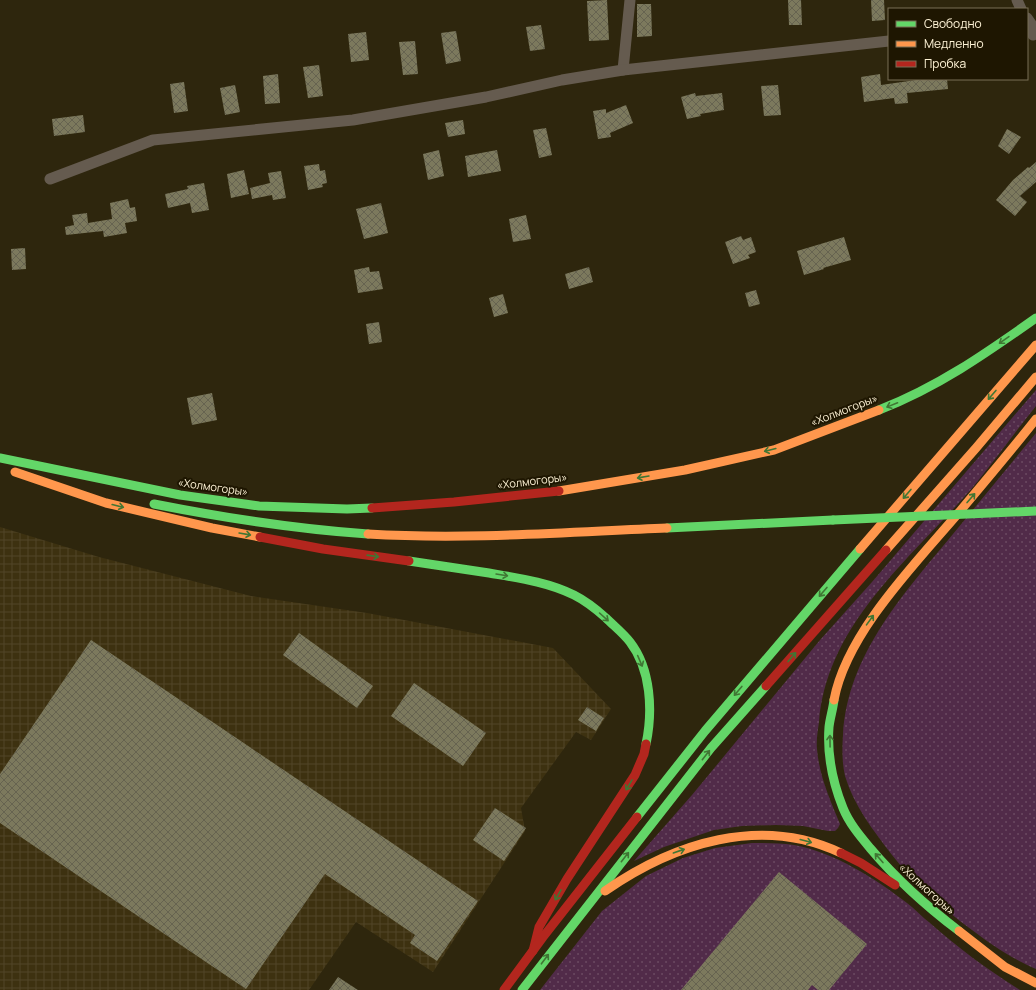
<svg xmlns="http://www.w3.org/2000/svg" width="1036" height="990" viewBox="0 0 1036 990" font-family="Manrope,sans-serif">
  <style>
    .industrial { fill: url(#industrial-grid) }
    .grass { fill: url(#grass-dots) }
    .building { fill: url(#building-cross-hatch) }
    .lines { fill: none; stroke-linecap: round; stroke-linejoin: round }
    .street { stroke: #655b4f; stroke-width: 11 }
    .fast { stroke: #63d668; stroke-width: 9 }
    .slow { stroke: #ff974d; stroke-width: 9 }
    .jam { stroke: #b3261e; stroke-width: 9 }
    .fast-bridge { stroke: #63d668; stroke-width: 9 }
    .oneway { stroke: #407634 }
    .labels { text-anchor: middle; stroke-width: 4; stroke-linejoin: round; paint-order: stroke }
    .street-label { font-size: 11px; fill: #fef3d6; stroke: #1e1601 }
  </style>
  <defs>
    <pattern id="industrial-grid" width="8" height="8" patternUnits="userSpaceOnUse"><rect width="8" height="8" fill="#3d3110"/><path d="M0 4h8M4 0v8" fill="none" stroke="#504527"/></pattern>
    <pattern id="grass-dots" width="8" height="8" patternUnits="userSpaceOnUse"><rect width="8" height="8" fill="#512b49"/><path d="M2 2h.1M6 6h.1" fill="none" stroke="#6b4a62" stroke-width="1.8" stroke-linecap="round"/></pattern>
    <pattern id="building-cross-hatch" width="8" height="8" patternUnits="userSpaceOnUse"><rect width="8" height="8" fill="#7c795d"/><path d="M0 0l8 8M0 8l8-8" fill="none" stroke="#666350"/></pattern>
  </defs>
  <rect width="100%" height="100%" fill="#2e260d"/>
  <path class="industrial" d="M0 527 99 557 251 596 367 613 553 648 611 709 591 740 576 732 521 808 525 831 433 972 356 922 309 990H0Z"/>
  <g class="grass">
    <path d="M1036 390V406C1015 432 995 460 973 487 913 557 827 622 819 722 818 730 816 740 817 749 819 775 830 800 840 824L838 828 835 831H828L803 826 776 825 742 826 714 830 664 847 634 861 692 795 820 640 872 582Z"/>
    <path d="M1036 433V969C1011 958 993 946 972 930 942 908 915 884 892 855 873 830 854 806 845 776 842 763 842 748 843 735 847 655 905 592 953 534 981 500 1008 467 1036 433Z"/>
    <path d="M752 843C766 843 780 843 794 845 834 852 876 879 907 903 915 909 922 917 930 923 958 948 988 970 1020 990H540L602 911 646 876 683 858 715 848Z"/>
  </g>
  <g class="building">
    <path d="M607 0 609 40 589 41 587 1Z"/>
    <path d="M788 0H801L802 25H789Z"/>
    <path d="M871 0H884L885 20 872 21Z"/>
    <path d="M637 4H651L652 36 637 37Z"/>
    <path d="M541 25 545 49 530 51 526 27Z"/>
    <path d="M456 31 461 61 446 64 441 33Z"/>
    <path d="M366 32 369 60 351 62 348 34Z"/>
    <path d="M415 41 418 74 403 75 399 42Z"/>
    <path d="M319 65 323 96 308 98 303 67Z"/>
    <path d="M278 74 280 103 265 104 263 76Z"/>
    <path d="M880 74 881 85 923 79H947L948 89 907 93 908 103 895 104 894 98 864 102 861 77Z"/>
    <path d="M184 82 188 111 174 113 170 84Z"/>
    <path d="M235 85 240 112 225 115 220 88Z"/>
    <path d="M778 85 781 115 764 116 761 86Z"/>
    <path d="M695 93 696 96 722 93 724 110 700 114 701 116 687 119 681 97Z"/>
    <path d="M626 105 633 123 610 133 611 137 598 139 593 111 606 109V113Z"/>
    <path d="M83 115 85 132 54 136 52 119Z"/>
    <path d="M463 120 465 134 448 137 445 123Z"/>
    <path d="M546 128 552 155 539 158 533 130Z"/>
    <path d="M1007 129 1021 137 1009 154 998 146Z"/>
    <path d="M439 150 444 176 428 180 423 154Z"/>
    <path d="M497 150 501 171 468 177 465 156Z"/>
    <path d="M1036 162V182L1020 196 1027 202 1015 216 996 200 1013 180 1028 167 1029 168Z"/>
    <path d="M319 164 320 171 325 170 327 183 322 184 323 187 308 190 304 166Z"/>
    <path d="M244 170 249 194 231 198 227 174Z"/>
    <path d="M281 171 286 198 273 200 272 195 252 199 250 188 270 183 268 173Z"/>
    <path d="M204 183 209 210 192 213 190 203 168 208 165 194 188 189 187 186Z"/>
    <path d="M128 199 130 208 135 207 137 221 125 223 127 233 104 237 103 231 66 235 65 227 74 225 72 215 87 213 88 223 112 219 110 203Z"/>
    <path d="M381 203 388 233 364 239 356 209Z"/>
    <path d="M526 215 531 239 513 242 509 219Z"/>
    <path d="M741 236 743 240 751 237 756 252 748 255 750 258 733 264 725 242Z"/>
    <path d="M844 237 851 260 823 268 824 269 804 275 797 251Z"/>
    <path d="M25 248 26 269 12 270 11 249Z"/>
    <path d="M369 267 370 272 379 271 383 289 358 293 354 270Z"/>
    <path d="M589 267 593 282 569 289 565 274Z"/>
    <path d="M756 290 760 304 749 307 745 293Z"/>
    <path d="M503 294 508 313 494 317 489 298Z"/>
    <path d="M379 322 382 342 369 344 366 324Z"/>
    <path d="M212 393 217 420 192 425 187 398Z"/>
    <path d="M299 633 373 686 357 708 283 655Z"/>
    <path d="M91 640 478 901 437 961 410 943 415 935 325 874 246 989 0 823V774Z"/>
    <path d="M414 683 486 733 463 766 391 716Z"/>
    <path d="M587 707 604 718 596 731 578 720Z"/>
    <path d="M495 808 526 828 504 861 473 840Z"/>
    <path d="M779 872 867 944 829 990H818L812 985 808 990H681Z"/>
    <path d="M338 977 358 990H329Z"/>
  </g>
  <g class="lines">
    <g class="street">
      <path d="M1017 0 1021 9"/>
      <path d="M1027 18 1032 25 1033 35"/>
      <path d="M623 70 630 0"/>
      <path d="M50 179 153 140 353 120 486 97 562 80 623 70 889 41"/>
    </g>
    <g class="fast">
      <path d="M879 410C938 387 985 354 1036 318"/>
      <path d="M0 458 180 495 259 506 347 509 372 508"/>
      <path d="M154 504C225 518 296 529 368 534"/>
      <path d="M667 528 833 520"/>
      <path d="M409 561C436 565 463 569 489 573 518 578 548 582 574 595 586 601 596 609 606 618 614 626 623 633 630 642 651 669 653 711 646 744"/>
      <path d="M834 700C833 709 830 718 829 727 827 754 833 783 843 808 849 823 860 836 870 848 897 880 926 906 959 931"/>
      <path d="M637 817 705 731 860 549"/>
      <path d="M522 990 711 748 766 686"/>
    </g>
    <g class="slow">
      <path d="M15 472 106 503 212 528 260 537"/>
      <path d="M559 491 685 470 774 450 879 410"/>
      <path d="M368 534C468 540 568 532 667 528"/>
      <path d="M860 549 1036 345"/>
      <path d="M886 550 976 448 1036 377"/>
      <path d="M834 700C846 635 912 567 955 517 982 485 1010 452 1036 419"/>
      <path d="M605 891C674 843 761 815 841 853"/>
      <path d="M959 931 1005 967 1036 983"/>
    </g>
    <g class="jam">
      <path d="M372 508 454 502 559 491"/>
      <path d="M260 537 323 549 409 561"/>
      <path d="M766 686 886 550"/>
      <path d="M841 853 861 863 895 885"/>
      <path d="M533 951 539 927 567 879 635 775 644 754 646 744"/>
      <path d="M504 990 543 937 637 817"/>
    </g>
    <path class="fast-bridge" d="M833 520 1036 511"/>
  </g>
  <defs><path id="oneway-shaft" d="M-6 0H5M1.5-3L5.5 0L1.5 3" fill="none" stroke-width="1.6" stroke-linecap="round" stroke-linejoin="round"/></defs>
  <g class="oneway">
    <use href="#oneway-shaft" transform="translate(1004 340) rotate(145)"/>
    <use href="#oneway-shaft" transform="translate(992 395) rotate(131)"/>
    <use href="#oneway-shaft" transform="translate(892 405) rotate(158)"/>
    <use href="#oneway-shaft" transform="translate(770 450) rotate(166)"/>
    <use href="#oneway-shaft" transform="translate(643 477) rotate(170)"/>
    <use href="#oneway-shaft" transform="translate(907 494) rotate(131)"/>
    <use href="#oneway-shaft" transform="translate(971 498) rotate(-49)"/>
    <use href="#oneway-shaft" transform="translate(118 506) rotate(14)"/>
    <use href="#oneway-shaft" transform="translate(245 534) rotate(10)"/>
    <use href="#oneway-shaft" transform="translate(373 556) rotate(8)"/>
    <use href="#oneway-shaft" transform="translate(502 575) rotate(9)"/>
    <use href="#oneway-shaft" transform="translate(823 592) rotate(131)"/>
    <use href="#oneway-shaft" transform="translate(604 617) rotate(42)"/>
    <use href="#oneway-shaft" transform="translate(870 620) rotate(-54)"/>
    <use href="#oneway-shaft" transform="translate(792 657) rotate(-49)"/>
    <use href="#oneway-shaft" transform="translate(640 661) rotate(67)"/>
    <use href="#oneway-shaft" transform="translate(738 691) rotate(130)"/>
    <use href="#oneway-shaft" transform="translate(830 741) rotate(-91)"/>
    <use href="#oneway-shaft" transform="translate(706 755) rotate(-52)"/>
    <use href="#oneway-shaft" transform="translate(629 785) rotate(121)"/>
    <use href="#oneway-shaft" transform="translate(806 841) rotate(15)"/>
    <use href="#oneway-shaft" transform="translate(679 851) rotate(-19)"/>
    <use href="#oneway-shaft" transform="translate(625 857) rotate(-52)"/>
    <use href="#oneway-shaft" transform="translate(879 858) rotate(-131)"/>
    <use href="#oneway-shaft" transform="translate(558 895) rotate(120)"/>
    <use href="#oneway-shaft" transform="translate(545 959) rotate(-53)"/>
  </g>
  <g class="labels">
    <g class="street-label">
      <text transform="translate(844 410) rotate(-21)" y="4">«Холмогоры»</text>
      <text transform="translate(532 481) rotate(-7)" y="4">«Холмогоры»</text>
      <text transform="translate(213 487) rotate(8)" y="4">«Холмогоры»</text>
      <text transform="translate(927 889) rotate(42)" y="4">«Холмогоры»</text>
    </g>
  </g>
  <rect x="888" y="8" width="140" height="72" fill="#1e1601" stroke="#786e56"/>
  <rect x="896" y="21" width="20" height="6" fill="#63d668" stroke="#786e56"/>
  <text x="924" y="28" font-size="12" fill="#fef3d6">Свободно</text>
  <rect x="896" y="41" width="20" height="6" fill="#ff974d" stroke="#786e56"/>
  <text x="924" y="48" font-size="12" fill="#fef3d6">Медленно</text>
  <rect x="896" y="61" width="20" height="6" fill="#b3261e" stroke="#786e56"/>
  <text x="924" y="68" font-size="12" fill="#fef3d6">Пробка</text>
</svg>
